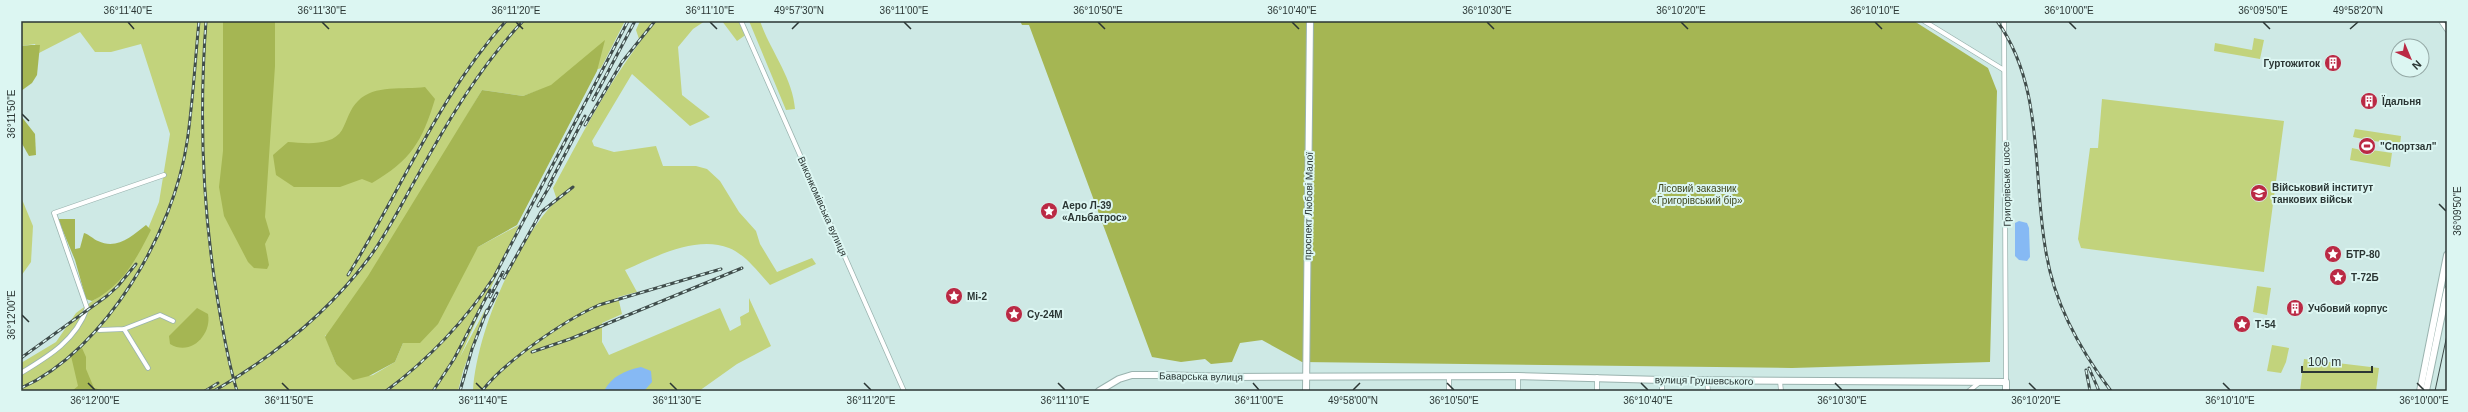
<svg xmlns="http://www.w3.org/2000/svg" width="2468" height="412" viewBox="0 0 2468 412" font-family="Arial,sans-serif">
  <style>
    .green { fill: #c2d37c }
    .forest { fill: #a5b653 }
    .water { fill: #86b9f4 }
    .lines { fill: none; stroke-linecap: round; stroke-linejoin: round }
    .street-casing { stroke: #9ab3af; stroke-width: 5.5 }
    .secondary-casing { stroke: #9ab3af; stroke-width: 8 }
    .primary-casing { stroke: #9ab3af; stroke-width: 8 }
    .street { stroke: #fff; stroke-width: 4 }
    .secondary { stroke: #fff; stroke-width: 6 }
    .primary { stroke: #fff; stroke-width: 6 }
    .tram { stroke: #404d4b; stroke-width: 1 }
    .rail-casing { stroke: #404d4b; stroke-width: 3 }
    .rail { stroke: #dcf6f2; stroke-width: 1.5; stroke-dasharray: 4.5; stroke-linecap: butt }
    .ticks { fill: none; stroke: #2b3634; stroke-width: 1.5 }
    .labels { text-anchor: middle; stroke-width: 4; stroke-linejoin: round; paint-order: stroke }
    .poi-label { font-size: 10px; font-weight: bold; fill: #2b3634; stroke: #dcf6f2; text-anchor: start }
    .street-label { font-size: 10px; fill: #2b3634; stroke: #dcf6f2 }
    .park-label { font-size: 10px; fill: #40471e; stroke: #dcf6f2 }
    .neatline { fill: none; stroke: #2b3634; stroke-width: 1.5 }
    .ticks-label { font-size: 10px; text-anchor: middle; fill: #2b3634 }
  </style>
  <rect width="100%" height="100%" fill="#cee9e5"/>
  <g class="green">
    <path d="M21 21H625L601 68 523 96 482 90 334 341 325 335 336 364 369 376 373 375 395 362 403 343 478 247 519 225 460 357 486 308 463 371 458 391H21V363L56 342 76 313 106 291 145 236 159 202 170 134 141 44 111 52H95L80 32 39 53 35 44 21 46Z"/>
    <path d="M640 21H705L693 29 678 47 682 95 710 117 690 126 632 74 592 141 594 146 614 152 656 146 663 166H696L707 169 720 181 739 212 756 231 760 244 777 272 812 258 816 264 770 285C758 272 746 255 729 248 696 235 655 257 625 270L637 292 618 297 622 314 602 323V342L609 355 720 308 730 331 741 325 740 317 749 312V298L771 346 737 364 699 391H473C476 334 516 240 557 200L553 188C580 138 606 87 640 42L636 30Z"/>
    <path d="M722 21H741L747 34 737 41Z"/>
    <path d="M749 21H760C770 50 793 78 795 109L786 110Z"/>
    <path d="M2254 38 2264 40 2260 59 2214 51 2215 43 2252 50Z"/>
    <path d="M2102 99 2284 121 2264 272 2081 248 2078 239 2090 148H2098Z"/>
    <path d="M2355 129 2401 136 2400 145 2374 141 2372 150 2392 153 2390 167 2350 160 2352 148 2361 150 2363 139 2353 137Z"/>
    <path d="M21 197 33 226 31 262 21 276Z"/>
    <path d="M2257 286 2271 288 2267 315 2253 312Z"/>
    <path d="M2272 345 2289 348 2286 362 2281 373 2267 371Z"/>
    <path d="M2304 359 2379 368 2376 391H2300Z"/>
  </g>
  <g class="forest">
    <path d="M223 21H275V66L265 217 270 234 265 244 269 265 267 269 254 268 248 262 224 216 219 187 223 151Z"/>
    <path d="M1020 21H1914L1988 68 1997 91 1990 362 1792 368 1302 362 1262 340 1240 343 1232 362 1211 364 1205 359 1181 362 1152 357 1029 25H1022Z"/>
    <path d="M605 40 597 71 517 225 478 247 438 324 420 343H403L395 362 369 376 353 380 336 364 325 337 368 276 482 90 523 96 551 85Z"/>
    <path d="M31 45H40L37 75 32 83 21 91V46Z"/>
    <path d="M425 87 435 99C422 142 411 160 372 183L362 179 340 187H294L276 175 273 155 288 142C304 143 332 147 342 130 347 121 350 108 358 101 374 84 404 90 425 87Z"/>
    <path d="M21 116 35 134 36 155 29 156 21 142Z"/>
    <path d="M58 219H75V249L80 248 84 233C90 235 93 239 98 241 117 250 132 236 146 225L151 230C136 260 122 286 92 301L86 299 75 260Z"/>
    <path d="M197 308 208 314C212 334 191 357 170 344L169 336Z"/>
    <path d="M82 348 86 357V369L94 388 106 391H72L78 386 71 356Z"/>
  </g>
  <g class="water">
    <path d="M2019 221 2027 223 2029 228 2030 257 2027 261 2019 260 2015 256V223Z"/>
    <path d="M641 367 651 371 652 382 645 390 604 391C612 376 624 371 641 367Z"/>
  </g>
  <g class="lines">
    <g class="street-casing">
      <g id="street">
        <path d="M741 21 904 391"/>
        <path d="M1924 21 2004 70"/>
        <path d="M2004 21 2006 382"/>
        <path d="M2441 21 2447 30"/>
        <path d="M124 329 148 368"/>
        <path d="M99 330 124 329 160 315 173 321"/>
        <path d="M21 373C49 356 76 340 87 308L54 213 164 175"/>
        <path d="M1449 376V391"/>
        <path d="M1518 376V391"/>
        <path d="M1707 379 1708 391"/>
        <path d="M1662 380V391"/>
        <path d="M1780 381 1781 391"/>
        <path d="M1597 391V377"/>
        <path d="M1969 391 1980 382"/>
      </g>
    </g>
    <g class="secondary-casing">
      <path id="secondary" d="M1099 391 1119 379 1132 375H1156L1231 377 1518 376 1662 380 2006 382V391"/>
    </g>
    <g class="primary-casing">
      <g id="primary">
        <path d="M1306 391 1310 21"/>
        <path d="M2420 391 2447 255"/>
        <path d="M2426 391 2447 290"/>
      </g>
    </g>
    <use href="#street" class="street"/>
    <use href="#secondary" class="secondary"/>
    <use href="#primary" class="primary"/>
    <path class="tram" d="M2435 391 2447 335"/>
    <g class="rail-casing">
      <g id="rail">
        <path d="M206 21C199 116 202 208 218 302 223 332 228 362 237 391"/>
        <path d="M1997 21C2045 87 2032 176 2046 252 2054 303 2080 350 2111 391"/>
        <path d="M593 100 635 21"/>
        <path d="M585 125 622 62 655 21"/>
        <path d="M549 185 585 116"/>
        <path d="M538 206 552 182"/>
        <path d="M348 275C401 191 439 95 506 21"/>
        <path d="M504 278 541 212 573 187"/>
        <path d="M490 297 503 272"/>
        <path d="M486 314 497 293"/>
        <path d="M532 352 570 339 742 268"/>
        <path d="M21 358 107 296 118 286 136 264"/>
        <path d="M2089 368 2099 391"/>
        <path d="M2086 370 2090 391"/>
        <path d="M21 388C106 350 174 231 187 142 193 102 195 61 199 21"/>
        <path d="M205 391 218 383"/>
        <path d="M214 391C274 356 327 314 369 258 388 232 402 203 418 175 449 119 480 67 523 21"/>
        <path d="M386 391C429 359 465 321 494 277L628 21"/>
        <path d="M433 391 454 359 490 290"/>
        <path d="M460 391 472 349 487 310"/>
        <path d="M482 391C505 361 565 320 599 305L721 269"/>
      </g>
    </g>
    <use href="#rail" class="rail"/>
  </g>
  <path class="ticks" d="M128 22 134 29M322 22 329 29M516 22 523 29M710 22 717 29M904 22 911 29M1098 22 1105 29M1292 22 1299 29M1487 22 1494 29M1681 22 1688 29M1875 22 1882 29M2069 22 2076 29M2263 22 2270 29M792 29 799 22M2350 29 2358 22M22 114 29 121M2439 204 2446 211M22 315 29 322M88 383 95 390M282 383 289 390M476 383 483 390M670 383 677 390M864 383 871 390M1058 383 1065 390M1253 383 1259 390M1447 383 1454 390M1641 383 1648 390M1835 383 1842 390M2029 383 2036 390M2223 383 2230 390M2417 383 2424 390M1353 390 1360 383"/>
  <defs>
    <g id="building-disc" transform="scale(0.9)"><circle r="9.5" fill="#ba2944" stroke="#dcf6f2"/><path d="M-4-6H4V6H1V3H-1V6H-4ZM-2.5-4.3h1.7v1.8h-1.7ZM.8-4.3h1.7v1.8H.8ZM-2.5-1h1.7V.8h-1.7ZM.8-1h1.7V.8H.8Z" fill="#fff"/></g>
    <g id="stadium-disc" transform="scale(0.9)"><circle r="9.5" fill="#ba2944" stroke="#dcf6f2"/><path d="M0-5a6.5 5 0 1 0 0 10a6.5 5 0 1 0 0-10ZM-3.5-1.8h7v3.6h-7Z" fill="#fff"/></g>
    <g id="university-disc" transform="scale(0.9)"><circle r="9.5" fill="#ba2944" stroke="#dcf6f2"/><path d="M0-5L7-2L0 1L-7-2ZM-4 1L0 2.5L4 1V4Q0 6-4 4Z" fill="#fff"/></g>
    <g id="sight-disc" transform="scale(0.9)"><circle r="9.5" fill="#ba2944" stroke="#dcf6f2"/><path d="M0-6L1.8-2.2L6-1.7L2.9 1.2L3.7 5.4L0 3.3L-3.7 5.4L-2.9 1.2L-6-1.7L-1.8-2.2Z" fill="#fff"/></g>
  </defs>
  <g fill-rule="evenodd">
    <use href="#building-disc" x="2333" y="63"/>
    <use href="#building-disc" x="2369" y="101"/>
    <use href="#stadium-disc" x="2367" y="146"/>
    <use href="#university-disc" x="2259" y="193"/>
    <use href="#sight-disc" x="1049" y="211"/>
    <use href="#sight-disc" x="2333" y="254"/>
    <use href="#sight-disc" x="2338" y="277"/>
    <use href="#sight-disc" x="954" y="296"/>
    <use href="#building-disc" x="2295" y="308"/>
    <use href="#sight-disc" x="1014" y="314"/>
    <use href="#sight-disc" x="2242" y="324"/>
  </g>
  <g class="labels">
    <g class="poi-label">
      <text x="2320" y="67" text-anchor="end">Гуртожиток</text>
      <text x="2382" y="105">Їдальня</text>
      <text x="2380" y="150">"Спортзал"</text>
      <text x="2272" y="191">Військовий інститут<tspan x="2272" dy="12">танкових військ</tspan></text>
      <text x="1062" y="209">Аеро Л-39<tspan x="1062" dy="12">«Альбатрос»</tspan></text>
      <text x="2346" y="258">БТР-80</text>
      <text x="2351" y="281">Т-72Б</text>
      <text x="967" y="300">Мі-2</text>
      <text x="2308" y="312">Учбовий корпус</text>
      <text x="1027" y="318">Су-24М</text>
      <text x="2255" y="328">Т-54</text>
    </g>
    <g class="street-label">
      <text transform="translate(2006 184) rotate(-91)" y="4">Григорівське шосе</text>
      <text transform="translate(823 206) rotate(66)" y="4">Виконкомівська вулиця</text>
      <text transform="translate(1308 206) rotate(-89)" y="4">проспект Любові Малої</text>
      <text transform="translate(1201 376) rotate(1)" y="4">Баварська вулиця</text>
      <text transform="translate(1704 380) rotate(1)" y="4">вулиця Грушевського</text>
    </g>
    <g class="park-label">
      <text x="1697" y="192">Лісовий заказник<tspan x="1697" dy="12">«Григорівський бір»</tspan></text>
    </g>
  </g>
  <rect width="2468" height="412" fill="none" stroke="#dcf6f2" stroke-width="44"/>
  <g transform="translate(2410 58) rotate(136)"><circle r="19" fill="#dcf6f2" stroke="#95a9a6"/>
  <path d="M0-3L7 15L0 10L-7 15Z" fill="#ba2944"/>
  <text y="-6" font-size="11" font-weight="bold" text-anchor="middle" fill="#2b3634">N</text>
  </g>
  <path d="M2302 366v6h70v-6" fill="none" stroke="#2b3634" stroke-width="2"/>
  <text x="2308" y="366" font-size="12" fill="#2b3634" stroke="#dcf6f2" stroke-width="3" paint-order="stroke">100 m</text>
  <rect x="22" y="22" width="2424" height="368" class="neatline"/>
  <g class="ticks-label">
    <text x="128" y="14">36°11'40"E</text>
    <text x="322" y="14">36°11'30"E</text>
    <text x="516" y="14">36°11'20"E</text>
    <text x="710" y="14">36°11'10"E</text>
    <text x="799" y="14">49°57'30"N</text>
    <text x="904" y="14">36°11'00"E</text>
    <text x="1098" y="14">36°10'50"E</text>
    <text x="1292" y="14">36°10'40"E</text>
    <text x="1487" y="14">36°10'30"E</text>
    <text x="1681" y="14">36°10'20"E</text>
    <text x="1875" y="14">36°10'10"E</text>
    <text x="2069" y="14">36°10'00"E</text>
    <text x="2263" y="14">36°09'50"E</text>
    <text x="2358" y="14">49°58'20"N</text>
    <text transform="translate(11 114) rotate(-90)" y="4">36°11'50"E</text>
    <text transform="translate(2457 211) rotate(-90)" y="4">36°09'50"E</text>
    <text transform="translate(11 315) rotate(-90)" y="4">36°12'00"E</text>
    <text x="95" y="404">36°12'00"E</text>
    <text x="289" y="404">36°11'50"E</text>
    <text x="483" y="404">36°11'40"E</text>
    <text x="677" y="404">36°11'30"E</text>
    <text x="871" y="404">36°11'20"E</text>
    <text x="1065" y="404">36°11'10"E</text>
    <text x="1259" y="404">36°11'00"E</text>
    <text x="1353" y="404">49°58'00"N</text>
    <text x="1454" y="404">36°10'50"E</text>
    <text x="1648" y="404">36°10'40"E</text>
    <text x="1842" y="404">36°10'30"E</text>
    <text x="2036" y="404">36°10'20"E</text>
    <text x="2230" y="404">36°10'10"E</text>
    <text x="2424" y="404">36°10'00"E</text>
  </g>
</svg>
